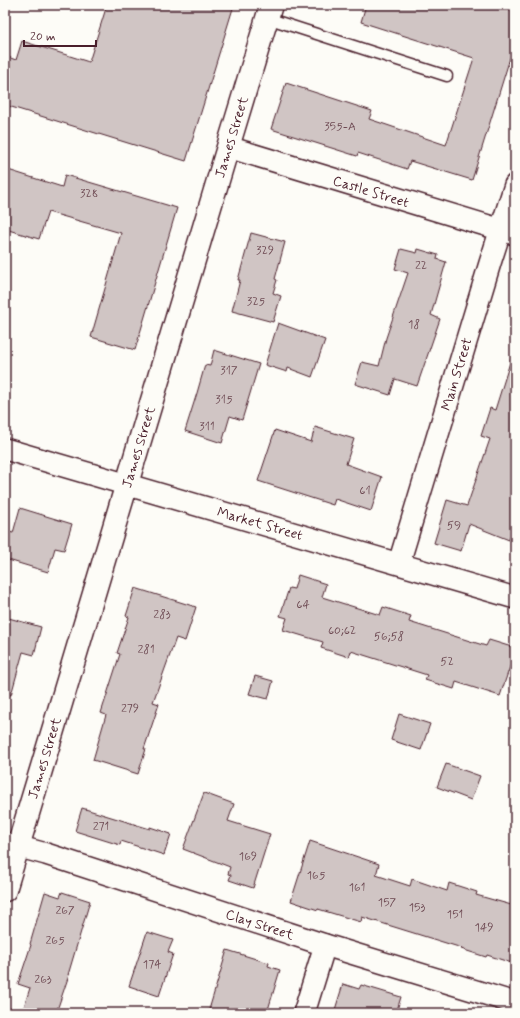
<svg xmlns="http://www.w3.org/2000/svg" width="520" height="1018" viewBox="0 0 520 1018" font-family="Mynerve,sans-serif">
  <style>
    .building { fill: #d0c5c4; stroke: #4a1f2b }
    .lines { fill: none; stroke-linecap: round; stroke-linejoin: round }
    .lane-casing { stroke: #4a1f2b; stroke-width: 13 }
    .street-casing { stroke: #4a1f2b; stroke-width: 24 }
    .secondary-casing { stroke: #4a1f2b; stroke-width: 25 }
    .lane { stroke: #fdfcf7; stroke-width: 10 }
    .street { stroke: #fdfcf7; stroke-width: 21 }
    .secondary { stroke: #fdfcf7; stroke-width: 22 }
    .labels { text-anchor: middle; stroke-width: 3; stroke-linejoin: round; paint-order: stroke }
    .number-label { font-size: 12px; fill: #6c4851 }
    .street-label { font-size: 14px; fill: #4a1f2b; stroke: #fdfcf7 }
  </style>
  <rect width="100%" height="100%" fill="#fdfcf7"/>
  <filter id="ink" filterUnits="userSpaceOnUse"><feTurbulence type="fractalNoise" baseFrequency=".025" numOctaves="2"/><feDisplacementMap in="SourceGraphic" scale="8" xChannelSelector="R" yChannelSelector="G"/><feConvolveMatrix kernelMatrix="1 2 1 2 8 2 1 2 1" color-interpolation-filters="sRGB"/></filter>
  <g filter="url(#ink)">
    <g class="building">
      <path d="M107 5H234L186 161 5 105V56L16 60 22 41 89 62Z"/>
      <path d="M366 5H515V42L472 180 410 161 407 169 358 153 357 156 271 129 286 83 372 111 369 119 446 145 474 58 361 22Z"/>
      <path d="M5 169 62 187 65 175 177 208 135 350 91 337 121 233 48 212 39 239 5 229Z"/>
      <path d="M251 233 285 242 275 279 277 280 273 293 281 296 273 322 232 311 240 280H238Z"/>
      <path d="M401 249 417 253 418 249 438 255 437 259 446 262 431 315 440 319 417 386 395 379 390 395 355 384 362 362 379 366 386 338 408 273 395 269Z"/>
      <path d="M278 323 325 340 312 377 288 368 287 372 265 365Z"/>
      <path d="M214 350 259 364 242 420 230 416 222 443 185 431 197 393 205 365 210 366Z"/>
      <path d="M511 359H515V524L509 540 469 524 461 551 434 543 447 500 467 506 490 439 481 436 490 408 495 410Z"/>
      <path d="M315 427 354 439 346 464 382 477 371 511 335 499 333 505 258 481 275 430 311 442Z"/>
      <path d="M20 508 72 524 64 550 55 548 48 572 5 559V531L13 533Z"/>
      <path d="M298 575 326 584 322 597 380 615 383 607 411 616 409 622 486 646 489 640 515 648V652L500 696 456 682 454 689 425 680 427 675 351 651 349 657 321 648 323 642 283 630 287 618 280 616 289 588 294 589Z"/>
      <path d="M135 588 196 607 185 641 176 638 153 702 159 704 144 749H146L138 774 93 760 106 715 101 713 120 654 117 653 129 617 126 616Z"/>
      <path d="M5 617 41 627 34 655 23 652 11 695 5 694Z"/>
      <path d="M255 676 273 681 268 699 249 694Z"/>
      <path d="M399 714 430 724 421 750 391 740Z"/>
      <path d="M446 764 480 776 471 800 437 787Z"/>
      <path d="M204 793 234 804 228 821 270 834 253 888 229 880 231 875 228 874 230 867 183 849Z"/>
      <path d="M82 808 150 829V827L171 834 164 855 121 841 120 845 75 831Z"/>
      <path d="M310 841 379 864 376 875 410 886 412 879 447 891 449 883 477 892 476 895 515 906V964L487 955 486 957 461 949 462 948 362 917 361 922 318 909V910L291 901Z"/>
      <path d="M45 892 60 897 62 892 90 901 68 975H69L56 1013H22L30 988 18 984 31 945 30 944Z"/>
      <path d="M147 932 173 940 168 952 173 954 159 996 129 986Z"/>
      <path d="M227 950 269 963 268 966 280 970 267 1013H208Z"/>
      <path d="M343 984 359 989 361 985 401 997 396 1013H334Z"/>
    </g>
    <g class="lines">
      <g class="lane-casing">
        <path id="lane" d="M267 18 447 76"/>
      </g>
      <g class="street-casing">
        <g id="street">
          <path d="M228 147 515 234"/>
          <path d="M5 449C175 500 346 547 515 598"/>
          <path d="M399 563 490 263 515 185"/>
          <path d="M5 843 46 854 325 945 515 1003"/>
          <path d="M304 1013 325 945"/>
        </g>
      </g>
      <g class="secondary-casing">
        <path id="secondary" d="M5 890 228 147 271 5"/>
      </g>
      <use href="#lane" class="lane"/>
      <use href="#street" class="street"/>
      <use href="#secondary" class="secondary"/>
    </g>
  </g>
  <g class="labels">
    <g class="number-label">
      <text x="340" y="130">355-A</text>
      <text x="89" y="197">328</text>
      <text x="265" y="254">329</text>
      <text x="421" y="269">22</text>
      <text x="256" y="305">325</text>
      <text x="414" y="328">18</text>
      <text x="229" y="374">317</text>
      <text x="224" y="403">315</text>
      <text x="207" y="430">311</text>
      <text x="365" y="494">61</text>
      <text x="454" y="529">59</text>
      <text x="303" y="608">64</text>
      <text x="162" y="618">283</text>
      <text x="342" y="634">60;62</text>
      <text x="389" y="640">56;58</text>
      <text x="146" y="653">281</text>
      <text x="447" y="665">52</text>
      <text x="130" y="712">279</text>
      <text x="101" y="830">271</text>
      <text x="248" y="860">169</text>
      <text x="316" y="879">165</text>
      <text x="357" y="891">161</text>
      <text x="387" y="906">157</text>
      <text x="417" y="911">153</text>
      <text x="65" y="914">267</text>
      <text x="455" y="918">151</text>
      <text x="484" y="931">149</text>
      <text x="55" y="944">265</text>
      <text x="152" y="968">174</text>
      <text x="43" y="983">263</text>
    </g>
    <g class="street-label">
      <text transform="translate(231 137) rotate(-73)" y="5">James Street</text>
      <text transform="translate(371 191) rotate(17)" y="5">Castle Street</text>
      <text transform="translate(456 374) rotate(-73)" y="5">Main Street</text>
      <text transform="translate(138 447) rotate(-73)" y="5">James Street</text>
      <text transform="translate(260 523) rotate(16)" y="5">Market Street</text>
      <text transform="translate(44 758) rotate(-73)" y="5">James Street</text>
      <text transform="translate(260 924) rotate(18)" y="5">Clay Street</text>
    </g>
  </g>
  <rect width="520" height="1018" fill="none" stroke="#fdfcf7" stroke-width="20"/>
  <rect x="10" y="10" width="500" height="998" fill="none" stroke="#4a1f2b" stroke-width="1.5" filter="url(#ink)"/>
  <path d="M24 40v6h72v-6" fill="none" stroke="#4a1f2b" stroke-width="2"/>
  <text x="30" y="40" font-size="12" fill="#4a1f2b" stroke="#fdfcf7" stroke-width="3" paint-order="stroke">20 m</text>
</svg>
